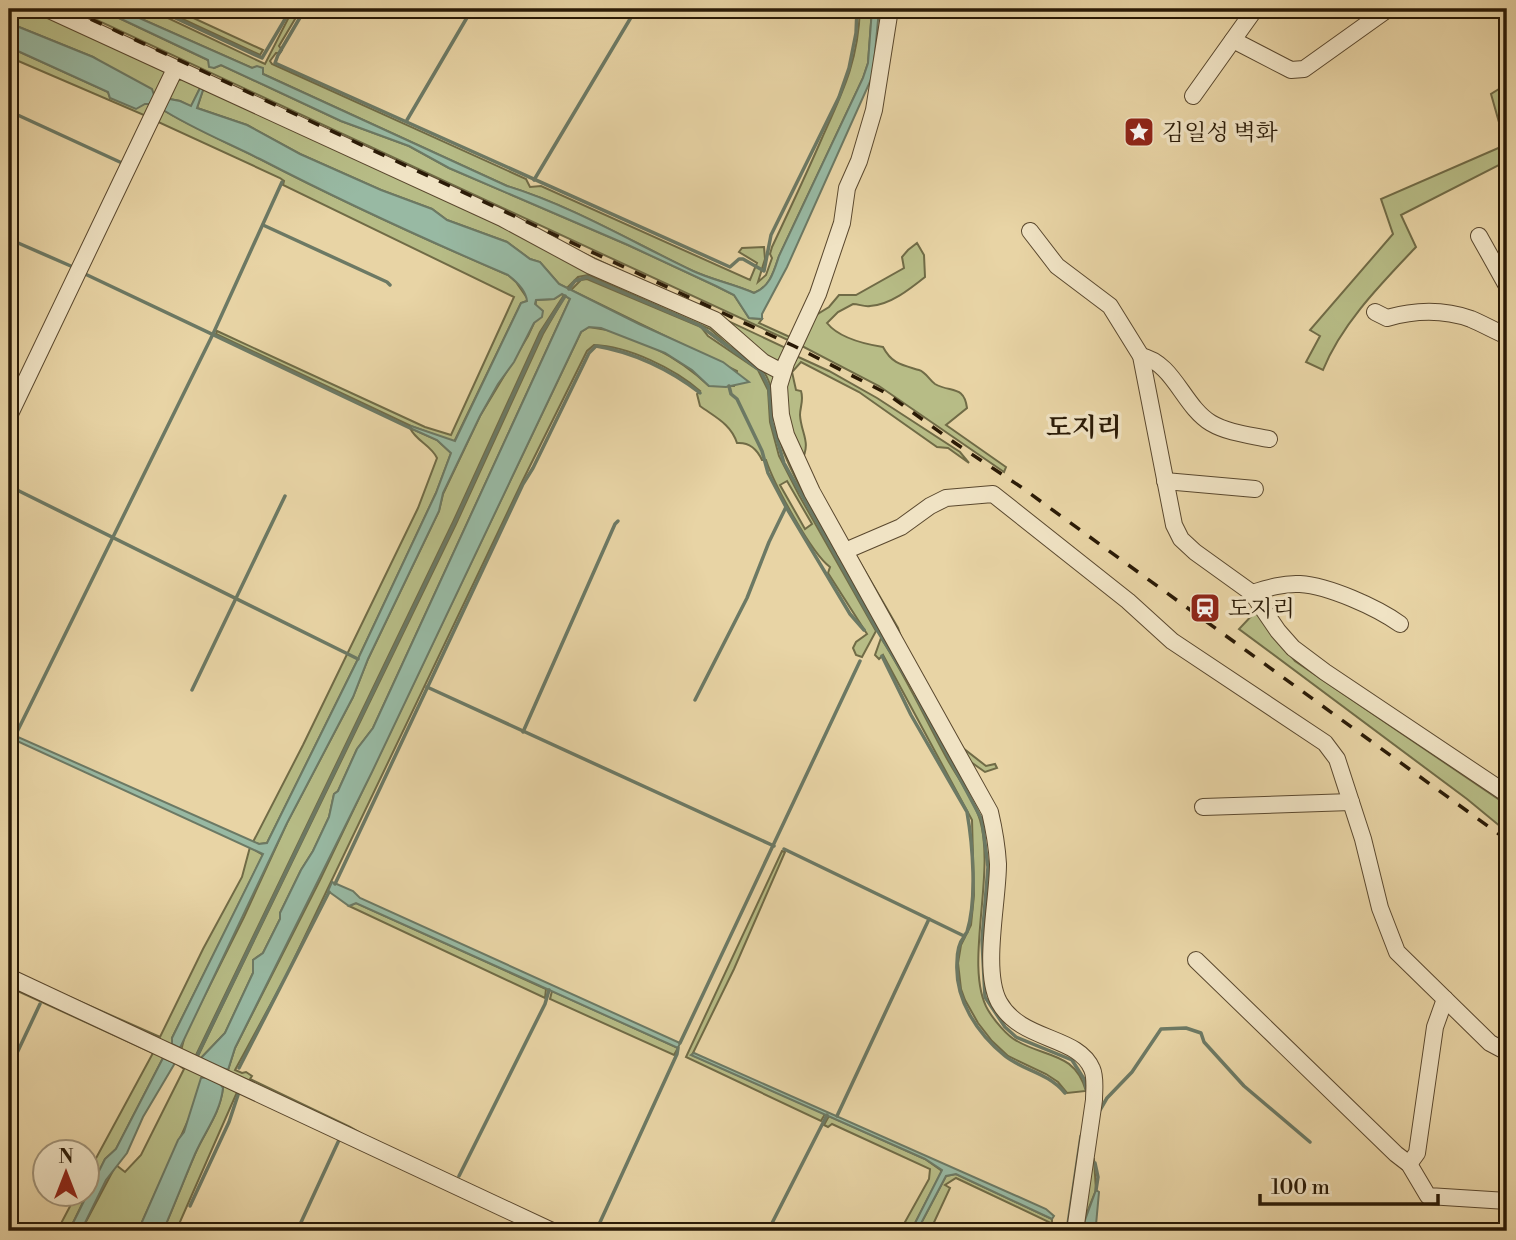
<svg xmlns="http://www.w3.org/2000/svg" width="1516" height="1240" viewBox="0 0 1516 1240" font-family="'Libre Bodoni','Noto Serif KR',serif">
  <style>
    .green { fill: #b7bc86; stroke: #706b46; stroke-width: 2; fill-rule: evenodd }
    .water { fill: #98b9a3; stroke: #6c7964; stroke-width: 2 }
    .lines { fill: none; stroke-linecap: round; stroke-linejoin: round }
    .stream { stroke: #6c7964; stroke-width: 3.5 }
    .minor-casing { stroke: #5a482e; stroke-width: 18 }
    .minor { stroke: #f0e3c4; stroke-width: 16 }
    .rail { stroke: #2a1a06; stroke-width: 3.5; stroke-dasharray: 12 12; stroke-linecap: butt }
    .labels { text-anchor: middle; stroke-width: 7; stroke-linejoin: round; paint-order: stroke }
    .poi-label { font-size: 23px; fill: #2a1a06; stroke: #f0e3c4; text-anchor: start }
    .quarter-label { font-size: 26px; font-weight: bold; fill: #2a1a06; stroke: #f0e3c4 }
  </style>
  <rect width="100%" height="100%" fill="#e8d4a5"/>
  <filter id="stains"><feTurbulence type="fractalNoise" baseFrequency=".00286" numOctaves="4"/><feColorMatrix values="0 0 0 0 .2 0 0 0 0 .09 0 0 0 0 .02 0 0 0 .5 -.17"/></filter>
  <radialGradient id="worn" r=".72"><stop offset=".6" stop-color="#630" stop-opacity="0"/><stop offset="1" stop-color="#630" stop-opacity=".3"/></radialGradient>
  <g class="green">
    <path d="M9 9H33L164 71 166 75 155 98 93 57 9 23Z"/>
    <path d="M73 9H100L208 60 214 68 221 65 341 121 409 146 449 168 628 245 716 286 734 295 749 318 762 319 759 323 792 338 790 341Z"/>
    <path d="M119 9H149L265 64 293 9H301L279 46 282 50 280 53H276L270 61 272 64 526 179 530 187 541 186 750 280 757 263 739 252 742 248 764 247 765 259 758 282 766 275 772 258 770 254 772 247C789 211 806 175 822 138 843 91 858 62 860 9H872L868 63 863 78 779 256C774 271 770 287 754 293 734 284 712 280 693 271 632 242 572 206 507 186L263 74 257 67 252 68Z"/>
    <path d="M161 9H174L263 50 260 55Z"/>
    <path d="M9 47 108 92 110 98 151 104 146 116 9 57Z"/>
    <path d="M182 79 201 86 191 107 180 101 164 98 176 81Z"/>
    <path d="M1507 84V161L1401 215 1416 247C1382 283 1342 323 1323 370L1306 362 1320 336 1310 330 1393 234 1381 199 1503 146 1504 140 1491 94Z"/>
    <path d="M204 87 704 321 775 374 776 398 881 625 877 629C871 612 861 597 852 581 829 539 803 498 784 453 772 426 779 387 760 367L728 345 710 329 588 275 578 277 567 288 559 284 540 262 530 259 507 242 447 220 432 209 381 190 300 154 247 125 197 108Z"/>
    <path d="M160 108C192 128 226 142 260 159 341 201 424 239 508 275L516 282 527 298V301L521 303 454 442 411 426 216 334 217 331 425 427 451 435 514 297 283 185 284 181 280 178 156 121Z"/>
    <path d="M521 224 788 349 776 363 736 338Z"/>
    <path d="M917 243 924 255 925 277C910 289 890 305 870 306 864 307 859 304 853 304L838 312 827 323C839 338 864 344 883 347 892 364 902 365 919 370 926 372 929 380 935 384 951 393 964 385 967 408L946 425 1006 467 1004 472 879 386 798 344 808 320 829 307 839 295H856L904 268 902 257 908 250Z"/>
    <path d="M587 279 701 327 708 336 758 370 768 390 770 422 779 456 799 495 876 631 862 657 856 655 853 648 856 642 867 634 828 573 830 567C811 553 774 484 766 460H762C757 449 750 442 737 443 731 424 715 417 700 406L697 394 700 391C675 369 628 346 594 345L587 351 522 482 286 976 235 1070 242 1073 246 1072 252 1076 250 1079 350 1127 390 1150 567 1231H561L9 970 160 1037 203 949 242 877 250 847 263 855 172 1038 182 1047 185 1035 244 917 287 823 353 697 368 659 439 511 443 494 480 416 528 336 534 323 536 300 554 299 562 294 564 295 540 332 453 522 196 1055 197 1058 456 524 543 334 565 296 570 299 373 728 357 749 338 791 334 794 329 817 313 851 301 870 280 913V919L263 953 253 960V973L225 1033 202 1057 228 1070 235 1048 320 880 581 332 589 327C632 332 679 357 709 386H734L737 371 571 290 581 280ZM787 481 812 524 805 529 780 485Z"/>
    <path d="M794 355 829 371 877 398 960 452 969 463 948 448 937 447 859 392 801 362 792 372 796 390 801 391C804 400 800 407 800 415 801 434 812 442 801 462L782 405Z"/>
    <path d="M410 428 437 440 451 453 436 493 358 659 267 843 259 844 253 842 303 745 418 508 437 458C431 445 416 441 410 428Z"/>
    <path d="M854 552 898 628 905 649 963 748 986 766 995 764 997 768 985 772 968 760 887 622Z"/>
    <path d="M1258 609 1276 638 1295 661 1507 805V832L1467 799 1239 629Z"/>
    <path d="M881 638C905 675 924 716 945 755 956 776 973 797 980 820 996 875 963 967 988 1010 994 1020 1007 1036 1017 1041 1046 1058 1075 1052 1086 1091L1067 1093 1058 1082 1046 1074 1008 1056 992 1041 978 1023 965 1000 961 989 958 963 961 945 971 925 974 895 972 820 883 655 879 659 875 655Z"/>
    <path d="M782 851 785 852 734 969 692 1055 825 1114 821 1121 686 1057Z"/>
    <path d="M356 903 546 989 545 998 349 906Z"/>
    <path d="M9 981 238 1090 176 1231H163C174 1206 184 1179 195 1154 205 1131 220 1114 223 1088L191 1114 138 1231H81L116 1165 125 1172 141 1155 184 1069 169 1058H163L116 1149 105 1159 88 1194V1173L153 1053 9 987Z"/>
    <path d="M552 991 678 1048 674 1055 550 999Z"/>
    <path d="M829 1116 925 1159 942 1171 911 1231H900L929 1179 930 1169 832 1124 828 1127 824 1125Z"/>
    <path d="M1088 1157 1094 1159 1096 1190 1082 1225Z"/>
    <path d="M956 1174 1052 1219V1223H1065V1231H1050L1051 1223 956 1178 945 1185 950 1188 930 1231H917L946 1176Z"/>
    <path d="M87 1194 69 1231H57L76 1195Z"/>
  </g>
  <g class="water">
    <path d="M100 9H119L252 68 257 66 263 68V74L507 186C572 206 632 242 693 271 712 280 734 284 754 293 770 287 774 271 779 256L863 78 868 63 872 9H879L873 75 787 267 762 314V319L749 318 734 295 716 286 628 245 449 168 409 146 341 121 221 65 214 68 209 67 208 60Z"/>
    <path d="M9 23 93 57 152 89 155 98 151 104H145L136 109 110 98 108 92 9 47Z"/>
    <path d="M201 86 204 87 197 108 247 125 300 154 381 190 432 209 447 220 507 242 530 259 540 262 559 284 639 324 723 362 749 382 726 387 709 386 692 370 665 353 601 328 589 327 581 332 372 772 235 1048 228 1070 213 1065 201 1058 225 1033 253 973V960L263 953 280 919V913L301 870 313 851 329 817 334 794 338 791 357 749 373 728 570 299 562 294 554 299 536 300 535 304 543 311 542 317 534 323 514 362 498 384 480 416 443 493 439 511 368 659 353 697 287 823 180 1048 172 1044V1038L263 854 15 740 9 748V733L259 844 267 843 358 659 436 493 451 453 437 440 410 428 411 426 455 441 521 303 527 301C526 291 516 281 508 275 424 239 341 201 260 159 226 142 191 128 160 108L164 98 180 101 191 106Z"/>
    <path d="M332 882 353 891 360 898 680 1043 678 1048 356 903 349 906 328 891Z"/>
    <path d="M694 1053 1046 1209 1054 1216 1052 1219 956 1174 946 1176 917 1231H911L942 1170 925 1159 691 1055Z"/>
    <path d="M163 1058 175 1063 143 1117 127 1153 106 1180 81 1231H69L105 1159 116 1149Z"/>
    <path d="M208 1077 218 1081 223 1088C220 1114 205 1131 195 1154 184 1180 174 1206 163 1231H138L178 1140 184 1132 201 1078Z"/>
    <path d="M1096 1190 1099 1192 1096 1225 1166 1231H1081Z"/>
  </g>
  <g class="lines">
    <g class="stream">
      <path d="M156 9 262 58 291 9"/>
      <path d="M305 9 278 55 275 63 730 267 739 259H743L764 271 771 235 839 97 849 68 856 33 857 9"/>
      <path d="M9 111 122 163"/>
      <path d="M407 120 472 9"/>
      <path d="M534 180 636 9"/>
      <path d="M263 225 387 282 390 285"/>
      <path d="M9 239 73 267"/>
      <path d="M83 273 410 428"/>
      <path d="M569 289 575 281 587 277 699 325 761 371 769 388 772 423 784 463 876 628 906 677"/>
      <path d="M729 386 731 394 737 399 762 451 768 473 786 507 850 614 864 630"/>
      <path d="M9 486 358 659"/>
      <path d="M882 656 911 715 967 812C973 846 977 900 967 932L964 936 929 919"/>
      <path d="M427 687 774 846"/>
      <path d="M192 690 285 496"/>
      <path d="M916 696 982 820 988 867 982 940 985 997 1005 1027 1016 1037 1072 1060 1084 1079 1087 1091"/>
      <path d="M695 700 747 598 769 542 786 507"/>
      <path d="M523 732 615 524 618 521"/>
      <path d="M15 736 213 334 282 182"/>
      <path d="M784 849 929 919 837 1116"/>
      <path d="M335 884 523 484 533 468 589 353 596 346C633 352 671 370 700 393"/>
      <path d="M964 937C958 944 957 953 957 963 955 1000 977 1033 1005 1056 1024 1071 1047 1072 1065 1093"/>
      <path d="M680 1043 860 661"/>
      <path d="M197 1056 455 522 542 332 565 296"/>
      <path d="M239 1068 329 892"/>
      <path d="M9 1070 40 1004"/>
      <path d="M1100 1110 1107 1098 1132 1072 1161 1029 1186 1028 1201 1033 1204 1042 1244 1086 1310 1142"/>
      <path d="M1095 1163 1098 1177 1096 1190"/>
      <path d="M459 1176 545 1004 549 990"/>
      <path d="M190 1206 229 1122 239 1092"/>
      <path d="M297 1231 339 1140"/>
      <path d="M596 1231 677 1054 678 1048"/>
      <path d="M768 1231 827 1115"/>
      <path d="M1067 1231 1081 1136"/>
    </g>
    <g class="minor-casing">
      <g id="minor">
        <path d="M47 9 502 218 591 266 715 320 763 362 782 372"/>
        <path d="M890 9 874 110 859 161 847 188 842 223 818 294 786 363 779 386 781 415 786 435 812 492 990 812C994 829 997 846 998 864 998 902 982 970 999 1002 1021 1042 1078 1035 1092 1069 1096 1078 1094 1090 1094 1100L1075 1231"/>
        <path d="M1233 40 1291 70 1304 69 1388 9"/>
        <path d="M1193 96 1255 9"/>
        <path d="M1030 231 1057 266 1110 306 1141 356 1174 525 1181 539 1195 552 1252 593 1278 631 1293 648 1325 672 1507 794"/>
        <path d="M1479 236 1507 286"/>
        <path d="M1375 312 1387 318C1415 310 1443 309 1471 319 1483 324 1495 331 1507 336"/>
        <path d="M1141 356C1174 363 1183 406 1211 423 1228 433 1250 435 1269 439"/>
        <path d="M9 416 175 69"/>
        <path d="M1165 481 1255 489"/>
        <path d="M845 551 901 527 930 506 946 498 993 494 1128 601 1172 641 1325 743 1337 759 1363 839 1380 908 1397 952 1490 1043 1507 1052"/>
        <path d="M1252 593C1268 588 1284 583 1300 584 1329 586 1376 607 1400 624"/>
        <path d="M1203 807 1351 802"/>
        <path d="M1196 960 1396 1154 1409 1164 1428 1196 1507 1201"/>
        <path d="M9 977 552 1231"/>
        <path d="M1409 1164 1417 1153 1435 1027 1445 999"/>
      </g>
    </g>
    <use href="#minor" class="minor"/>
    <path class="rail" d="M69 9 794 346 886 393 955 443 1021 487 1507 840"/>
  </g>
  <defs>
    <g id="sight-square" transform="scale(1.575)"><rect x="-9" y="-9" width="18" height="18" rx="4" fill="#8f2418" stroke="#f0e3c4"/><path d="M0-6L1.8-2.2L6-1.7L2.9 1.2L3.7 5.4L0 3.3L-3.7 5.4L-2.9 1.2L-6-1.7L-1.8-2.2Z" fill="#fff"/></g>
    <g id="station-square" transform="scale(1.575)"><rect x="-9" y="-9" width="18" height="18" rx="4" fill="#8f2418" stroke="#f0e3c4"/><path d="M-3-6H3Q5-6 5-4V2Q5 4 3 4L4.5 6H3L1.5 4h-3L-3 6H-4.5L-3 4Q-5 4-5 2V-4Q-5-6-3-6ZM-3.5-4v3h7v-3ZM-3.5 1v1.5H-2V1ZM2 1v1.5H3.5V1Z" fill="#fff"/></g>
  </defs>
  <g fill-rule="evenodd">
    <use href="#sight-square" x="1139" y="132"/>
    <use href="#station-square" x="1205" y="608"/>
  </g>
  <g class="labels">
    <g class="poi-label">
      <text x="1162" y="140">김일성 벽화</text>
      <text x="1228" y="616">도지리</text>
    </g>
    <g class="quarter-label">
      <text x="1084" y="436">도지리</text>
    </g>
  </g>
  <rect width="1516" height="1240" fill="none" stroke="#e8d4a5" stroke-width="35"/>
  <rect x="10" y="10" width="1495" height="1219" fill="none" stroke="#2a1a06" stroke-width="3.5"/>
  <rect x="18" y="18" width="1481" height="1205" fill="none" stroke="#2a1a06" stroke-width="2"/>
  <g transform="translate(66 1173)"><circle r="33" fill="#f0e3c4" stroke="#a19378" stroke-width="2"/>
  <path d="M0-5L12 26L0 18L-12 26Z" fill="#8f2418"/>
  <text y="-10" font-size="19" font-weight="bold" text-anchor="middle" fill="#2a1a06">N</text>
  </g>
  <path d="M1260 1194v10h178v-10" fill="none" stroke="#2a1a06" stroke-width="3.5"/>
  <text x="1271" y="1194" font-size="21" fill="#2a1a06" stroke="#f0e3c4" stroke-width="5" paint-order="stroke">100 m</text>
  <rect width="100%" height="100%" filter="url(#stains)"/>
  <rect width="100%" height="100%" fill="url(#worn)"/>
</svg>
